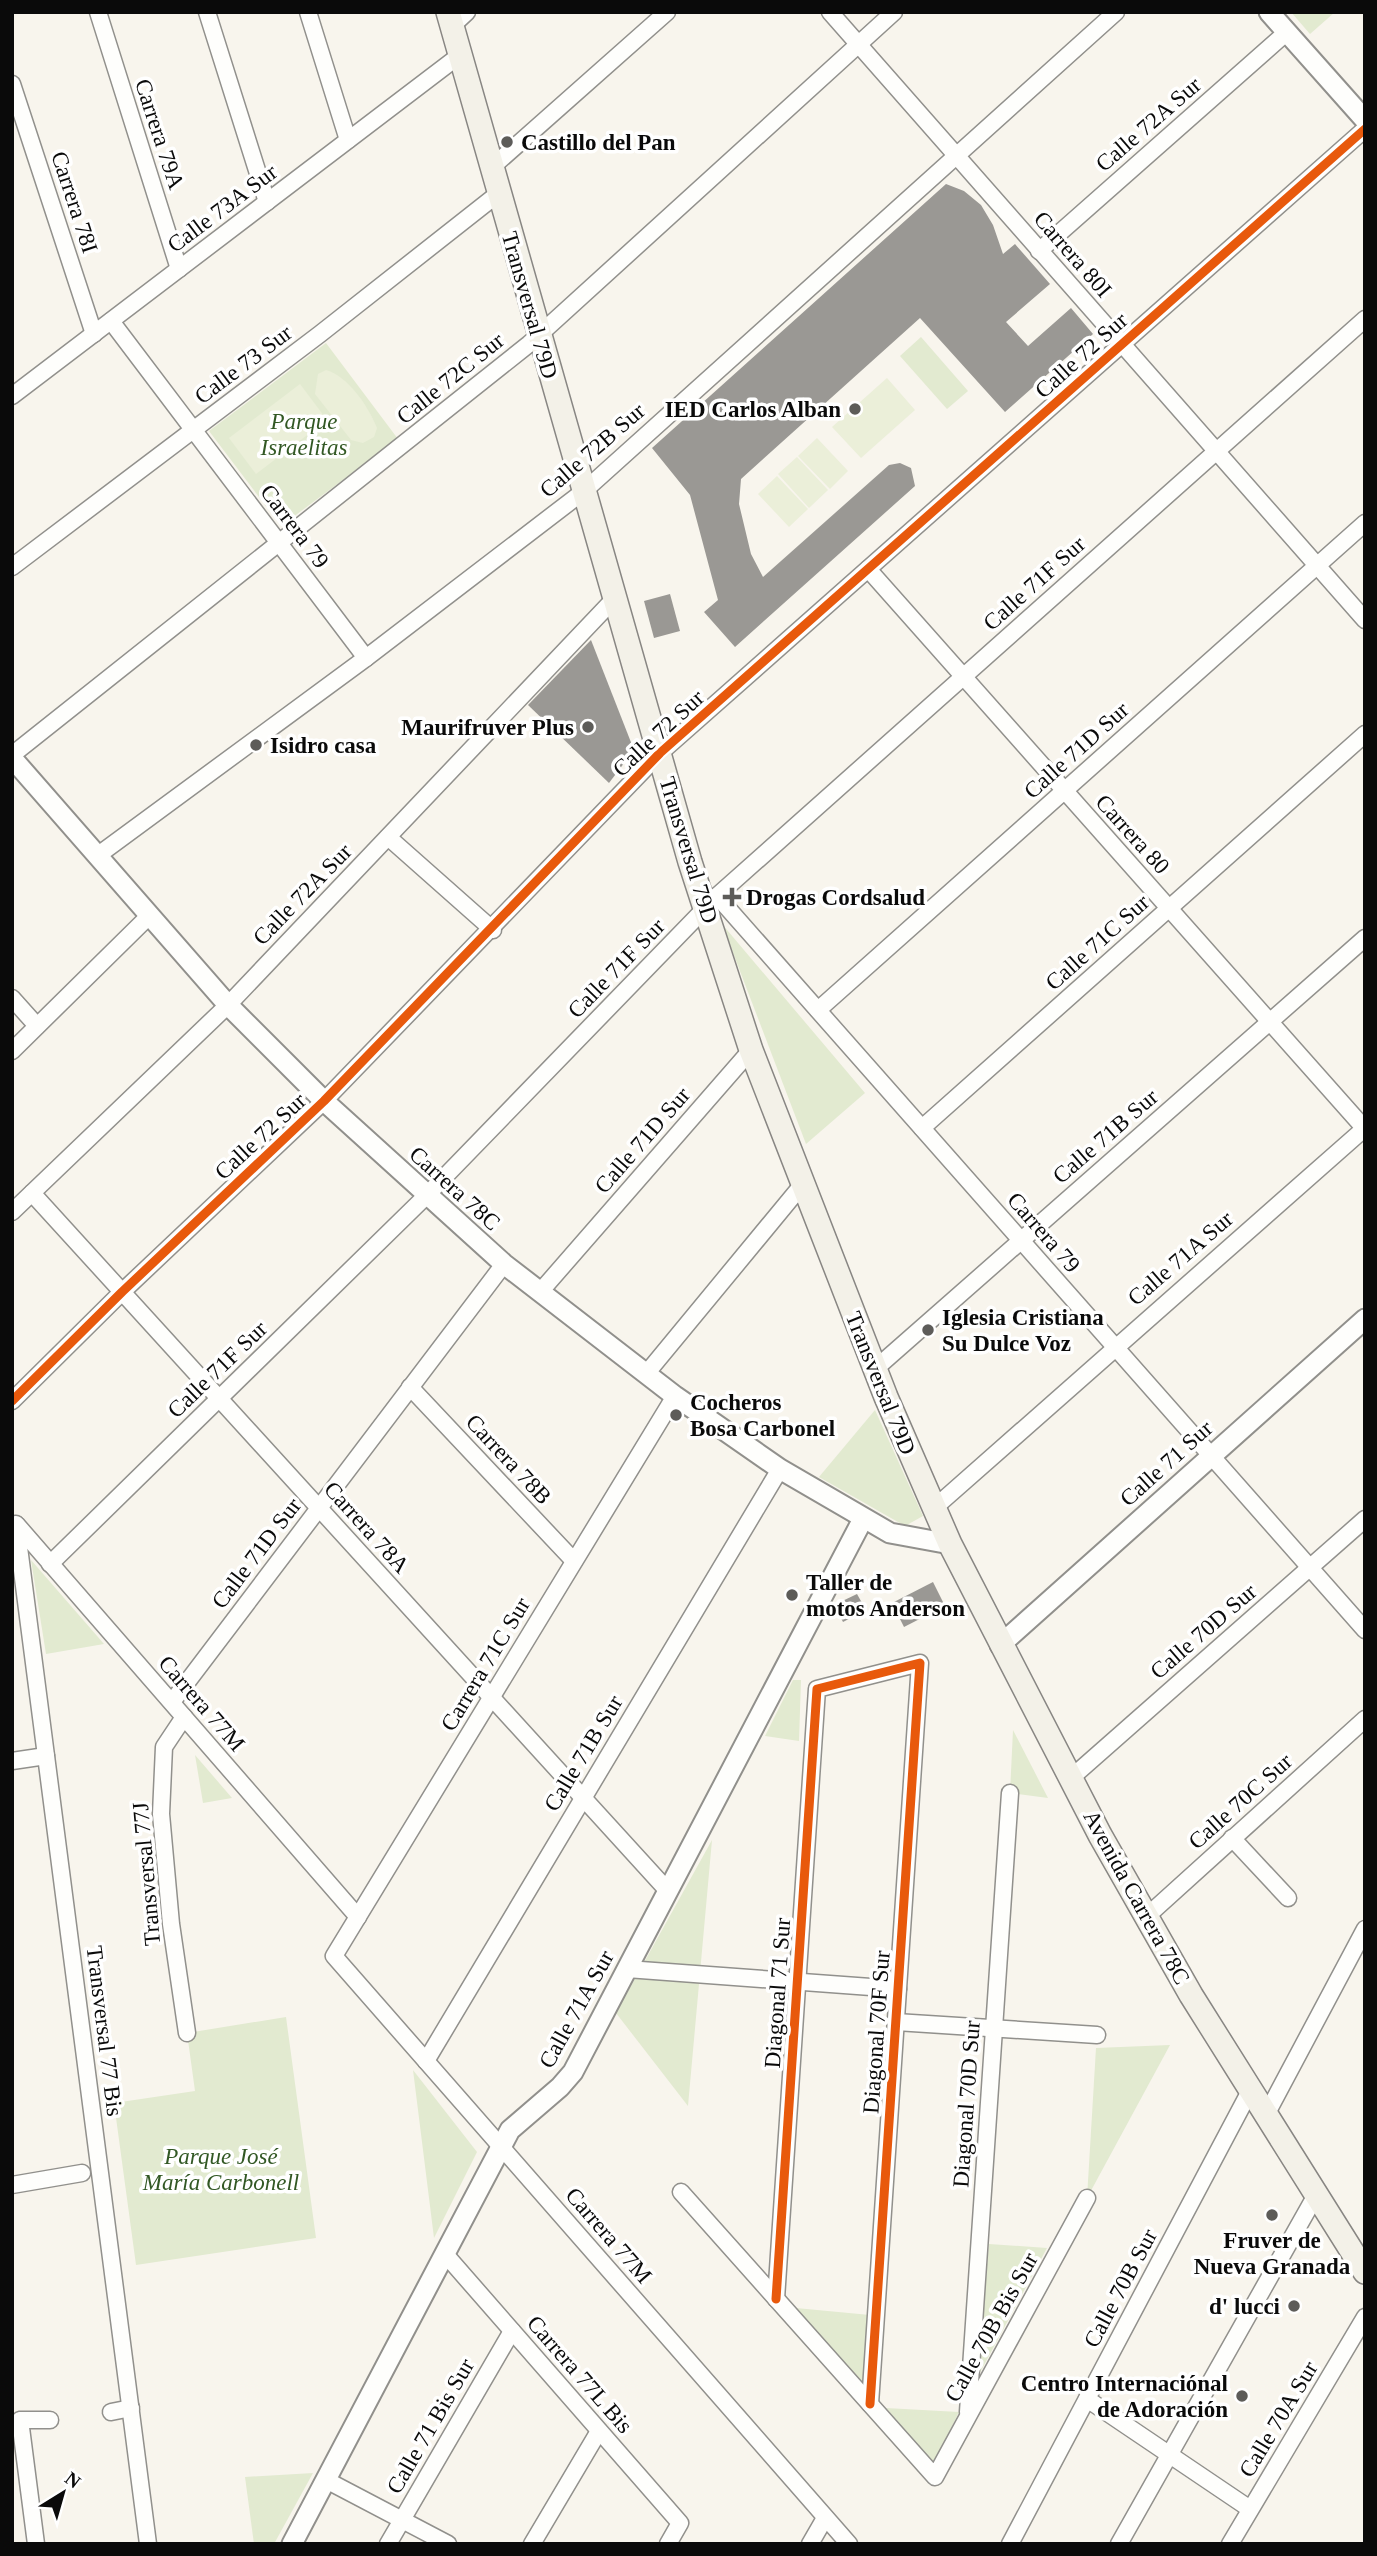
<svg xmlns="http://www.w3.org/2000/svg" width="1377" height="2556" viewBox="0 0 1377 2556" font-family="Georgia,serif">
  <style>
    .green { fill: #e2ead0 }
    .pitch { fill: #ebefd9 }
    .building { fill: #9a9894 }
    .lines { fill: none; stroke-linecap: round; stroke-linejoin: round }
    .minor-casing { stroke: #91908c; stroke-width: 19 }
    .tertiary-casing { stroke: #91908c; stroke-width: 23 }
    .secondary-casing { stroke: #888683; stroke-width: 26 }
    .minor { stroke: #fefefc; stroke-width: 16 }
    .tertiary { stroke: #fefefc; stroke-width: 19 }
    .secondary { stroke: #f3f1e8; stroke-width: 23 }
    .cycleway-casing { stroke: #fff; stroke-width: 13 }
    .cycleway { stroke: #e8590c; stroke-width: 9 }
    .poi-dot { fill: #5d5c59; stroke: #fff; stroke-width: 2.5 }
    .labels { text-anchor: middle; stroke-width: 7; stroke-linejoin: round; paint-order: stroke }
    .street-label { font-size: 23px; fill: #0a0a0a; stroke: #fff }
    .poi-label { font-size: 23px; font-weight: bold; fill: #0a0a0a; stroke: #fff; text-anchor: start }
    .park-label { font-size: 23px; font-style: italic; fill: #325824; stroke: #fff }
  </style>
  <rect width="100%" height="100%" fill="#f8f5ed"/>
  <g class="green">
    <path d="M1291 12H1335L1310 34Z"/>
    <path d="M921 337 968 391 947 409 900 356Z"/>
    <path d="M326 343 398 439 281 526 209 431Z"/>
    <path d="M722 924 865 1093 806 1144Z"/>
    <path d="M875 1410 923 1516 905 1526 819 1477Z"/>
    <path d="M31 1560 104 1644 46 1654Z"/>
    <path d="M793 1680H801L799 1741 765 1736Z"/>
    <path d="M1013 1730 1048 1798 1010 1793Z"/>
    <path d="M195 1755 232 1798 203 1803Z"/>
    <path d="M712 1840 688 2106 616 2013Z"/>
    <path d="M286 2017 316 2238 136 2265 114 2103 195 2091 187 2033Z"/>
    <path d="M1170 2045 1087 2198 1096 2048Z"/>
    <path d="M413 2070 477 2152 434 2238Z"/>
    <path d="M989 2244 1047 2248 976 2380Z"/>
    <path d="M796 2308 870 2315 865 2389Z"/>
    <path d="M886 2408 959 2412 934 2463Z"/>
    <path d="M313 2473 274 2544H254L245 2477Z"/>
  </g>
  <g class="pitch">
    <path d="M326 370C349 377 368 406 377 428L374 437 363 443 351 440 315 394 318 374Z"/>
    <path d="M887 378 915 410 861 458 832 427Z"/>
    <path d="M300 384 327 420 256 474 229 438Z"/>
    <path d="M817 438 848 471 830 489 798 456Z"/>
    <path d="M797 457 828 490 809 508 778 474Z"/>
    <path d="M777 476 808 509 789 527 758 494Z"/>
  </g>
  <g class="building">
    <path d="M946 184 964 191 981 205 993 225 1003 254 1015 244 1050 284 1006 322 1028 346 1071 308 1093 334 1005 412 920 318 741 479 739 504 751 554 763 577 889 465 900 463 911 468 915 486 735 647 704 612 718 600 690 495 652 448Z"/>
    <path d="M670 594 680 631 654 638 644 601Z"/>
    <path d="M591 640 634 750 609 783 528 705Z"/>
    <path d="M933 1582 945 1606 904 1627 892 1603Z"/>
    <path d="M857 1594 866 1610 843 1622 834 1605Z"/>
  </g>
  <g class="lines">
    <g class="minor-casing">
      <g id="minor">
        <path d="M98 12 179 269"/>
        <path d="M207 12 267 202"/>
        <path d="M308 12 348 140"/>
        <path d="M830 12 1365 620"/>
        <path d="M452 26 467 12"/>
        <path d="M12 84 94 334"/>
        <path d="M491 168 667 12"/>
        <path d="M1039 251 1287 32"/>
        <path d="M111 321 366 658"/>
        <path d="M12 396 460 55"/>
        <path d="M12 567 320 334 499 193"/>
        <path d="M868 569 1365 1129"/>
        <path d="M12 755 529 344 894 12"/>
        <path d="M388 837 493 930"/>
        <path d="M97 856 366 658 584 491 1116 12"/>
        <path d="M717 896 1365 1630"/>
        <path d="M12 998 37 1026"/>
        <path d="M818 1010 1365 523"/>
        <path d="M12 1051 149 916"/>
        <path d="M922 1128 1365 734"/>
        <path d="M32 1193 668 1891"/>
        <path d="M12 1212 228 1005 615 598"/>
        <path d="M540 1292 751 1050"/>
        <path d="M875 1369 1365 938"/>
        <path d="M646 1374 802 1185"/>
        <path d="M410 1387 574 1561"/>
        <path d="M675 1396 334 1956 849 2544"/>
        <path d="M12 1401 122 1292 324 1101 660 753 1365 129"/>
        <path d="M933 1509 1365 1128"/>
        <path d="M16 1524 148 2544"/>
        <path d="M17 1525 358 1917"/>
        <path d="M50 1564 426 1196 717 896 1365 319"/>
        <path d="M172 1702 504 1264"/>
        <path d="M184 1717 164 1747 161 1814 171 1924 187 2033"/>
        <path d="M12 1761 46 1756"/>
        <path d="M1071 1778 1365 1519"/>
        <path d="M1232 1838 1288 1898"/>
        <path d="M1146 1917 1365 1719"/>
        <path d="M627 1969 898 1989"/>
        <path d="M896 2022 1097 2035"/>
        <path d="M426 2061 780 1469"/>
        <path d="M1266 2115 1365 1929"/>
        <path d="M12 2185 82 2173"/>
        <path d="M681 2192 935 2477 1087 2198"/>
        <path d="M445 2254 680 2523 668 2544"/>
        <path d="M776 2299 817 1689 920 1663 870 2404"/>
        <path d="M1087 2399 1250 2509"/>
        <path d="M111 2412 131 2408"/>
        <path d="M968 2412 1010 1793"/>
        <path d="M326 2480 448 2544"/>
        <path d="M36 2544 20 2420H50"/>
        <path d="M388 2544 512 2331"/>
        <path d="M532 2544 599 2431"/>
        <path d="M810 2544 825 2518"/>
        <path d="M1010 2544 1250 2091"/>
        <path d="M1119 2544 1316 2195"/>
        <path d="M1230 2544 1365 2317"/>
      </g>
    </g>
    <g class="tertiary-casing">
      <g id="tertiary">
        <path d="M1269 12 1365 120"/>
        <path d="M12 758 228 1005 324 1101 504 1264 675 1396 780 1469 890 1533 950 1544"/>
        <path d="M1000 1645 1365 1319"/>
        <path d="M292 2544 510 2130 560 2087 573 2072 863 1519"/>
      </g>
    </g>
    <g class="secondary-casing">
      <path id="secondary" d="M448 12 690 862 751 1050 886 1397 950 1544 1100 1835 1191 1995 1365 2272"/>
    </g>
    <use href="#minor" class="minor"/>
    <use href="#tertiary" class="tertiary"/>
    <use href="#secondary" class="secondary"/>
    <g class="cycleway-casing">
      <g id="cycleway">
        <path d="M12 1401 122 1292 324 1101 660 753 1365 129"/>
        <path d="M776 2299 817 1689 920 1663 870 2404"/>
      </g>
    </g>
    <use href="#cycleway" class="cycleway"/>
  </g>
  <g class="poi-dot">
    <circle cx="507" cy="142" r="7"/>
    <circle cx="855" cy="409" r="7"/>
    <circle cx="588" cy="727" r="7"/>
    <circle cx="256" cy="745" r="7"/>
    <path d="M728.5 886.5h7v7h7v7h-7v7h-7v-7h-7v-7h7z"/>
    <circle cx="928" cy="1330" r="7"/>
    <circle cx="676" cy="1415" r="7"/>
    <circle cx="792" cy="1595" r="7"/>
    <circle cx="1272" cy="2215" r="7"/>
    <circle cx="1294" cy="2306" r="7"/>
    <circle cx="1242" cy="2396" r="7"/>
  </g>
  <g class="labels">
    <g class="street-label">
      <text transform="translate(1148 124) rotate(-41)" y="8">Calle 72A Sur</text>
      <text transform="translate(160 134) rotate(72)" y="8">Carrera 79A</text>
      <text transform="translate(75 202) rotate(72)" y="8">Carrera 78I</text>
      <text transform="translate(222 208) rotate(-37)" y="8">Calle 73A Sur</text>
      <text transform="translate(1073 254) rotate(49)" y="8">Carrera 80I</text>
      <text transform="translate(530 305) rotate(74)" y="8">Transversal 79D</text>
      <text transform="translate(1081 355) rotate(-42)" y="8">Calle 72 Sur</text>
      <text transform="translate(243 364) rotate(-37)" y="8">Calle 73 Sur</text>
      <text transform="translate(450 378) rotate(-39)" y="8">Calle 72C Sur</text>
      <text transform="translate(592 450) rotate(-41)" y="8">Calle 72B Sur</text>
      <text transform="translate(295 526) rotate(53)" y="8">Carrera 79</text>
      <text transform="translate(1034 583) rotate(-42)" y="8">Calle 71F Sur</text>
      <text transform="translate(658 733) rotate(-43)" y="8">Calle 72 Sur</text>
      <text transform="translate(1076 750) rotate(-42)" y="8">Calle 71D Sur</text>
      <text transform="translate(1133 834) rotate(48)" y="8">Carrera 80</text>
      <text transform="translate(689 850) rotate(73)" y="8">Transversal 79D</text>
      <text transform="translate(302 894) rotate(-46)" y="8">Calle 72A Sur</text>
      <text transform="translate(1097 942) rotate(-42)" y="8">Calle 71C Sur</text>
      <text transform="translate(616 968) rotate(-46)" y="8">Calle 71F Sur</text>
      <text transform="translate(260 1136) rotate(-43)" y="8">Calle 72 Sur</text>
      <text transform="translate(1105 1136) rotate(-41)" y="8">Calle 71B Sur</text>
      <text transform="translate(642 1140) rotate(-49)" y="8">Calle 71D Sur</text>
      <text transform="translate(455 1188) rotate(42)" y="8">Carrera 78C</text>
      <text transform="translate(1044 1232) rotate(49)" y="8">Carrera 79</text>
      <text transform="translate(1180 1258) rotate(-41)" y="8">Calle 71A Sur</text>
      <text transform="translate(217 1369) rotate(-44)" y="8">Calle 71F Sur</text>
      <text transform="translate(881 1383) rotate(68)" y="8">Transversal 79D</text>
      <text transform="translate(509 1459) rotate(47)" y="8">Carrera 78B</text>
      <text transform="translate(1166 1463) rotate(-42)" y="8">Calle 71 Sur</text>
      <text transform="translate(367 1527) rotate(48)" y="8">Carrera 78A</text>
      <text transform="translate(256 1553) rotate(-53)" y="8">Calle 71D Sur</text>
      <text transform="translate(1203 1631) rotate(-41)" y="8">Calle 70D Sur</text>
      <text transform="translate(485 1664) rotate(-59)" y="8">Carrera 71C Sur</text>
      <text transform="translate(202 1703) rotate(49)" y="8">Carrera 77M</text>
      <text transform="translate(583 1753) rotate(-59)" y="8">Calle 71B Sur</text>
      <text transform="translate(1240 1801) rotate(-42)" y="8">Calle 70C Sur</text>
      <text transform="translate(146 1874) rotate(-95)" y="8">Transversal 77J</text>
      <text transform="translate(1137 1897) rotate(61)" y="8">Avenida Carrera 78C</text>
      <text transform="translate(777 1993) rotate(-86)" y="8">Diagonal 71 Sur</text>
      <text transform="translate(576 2009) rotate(-61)" y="8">Calle 71A Sur</text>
      <text transform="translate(105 2031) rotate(83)" y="8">Transversal 77 Bis</text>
      <text transform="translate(876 2032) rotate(-86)" y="8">Diagonal 70F Sur</text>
      <text transform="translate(966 2104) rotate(-86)" y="8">Diagonal 70D Sur</text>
      <text transform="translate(609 2235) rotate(49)" y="8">Carrera 77M</text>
      <text transform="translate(1120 2288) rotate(-62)" y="8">Calle 70B Sur</text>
      <text transform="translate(991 2327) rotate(-61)" y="8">Calle 70B Bis Sur</text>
      <text transform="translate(580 2374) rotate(49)" y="8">Carrera 77L Bis</text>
      <text transform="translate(1278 2419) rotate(-59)" y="8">Calle 70A Sur</text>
      <text transform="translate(430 2426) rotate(-60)" y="8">Calle 71 Bis Sur</text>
    </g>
    <g class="poi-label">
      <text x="521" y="150">Castillo del Pan</text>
      <text x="841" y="417" text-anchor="end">IED Carlos Alban</text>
      <text x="574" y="735" text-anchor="end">Maurifruver Plus</text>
      <text x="270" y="753">Isidro casa</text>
      <text x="746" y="905">Drogas Cordsalud</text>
      <text x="942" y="1325">Iglesia Cristiana<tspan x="942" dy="26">Su Dulce Voz</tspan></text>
      <text x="690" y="1410">Cocheros<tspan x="690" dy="26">Bosa Carbonel</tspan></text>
      <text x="806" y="1590">Taller de<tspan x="806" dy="26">motos Anderson</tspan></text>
      <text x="1272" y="2248" text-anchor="middle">Fruver de<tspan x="1272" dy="26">Nueva Granada</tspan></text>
      <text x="1280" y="2314" text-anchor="end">d' lucci</text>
      <text x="1228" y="2391" text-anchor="end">Centro Internaciónal<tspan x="1228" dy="26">de Adoración</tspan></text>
    </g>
    <g class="park-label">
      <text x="304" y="429">Parque<tspan x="304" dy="26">Israelitas</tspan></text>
      <text x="221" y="2164">Parque José<tspan x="221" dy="26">María Carbonell</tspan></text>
    </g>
  </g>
  <rect width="1377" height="2556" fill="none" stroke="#0a0a0a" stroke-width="28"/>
  <g transform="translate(63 2493) rotate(37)" stroke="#ffffff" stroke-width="5" paint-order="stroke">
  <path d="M0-5L12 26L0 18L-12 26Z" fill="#0a0a0a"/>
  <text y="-10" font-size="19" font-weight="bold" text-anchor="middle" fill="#0a0a0a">N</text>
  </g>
</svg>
